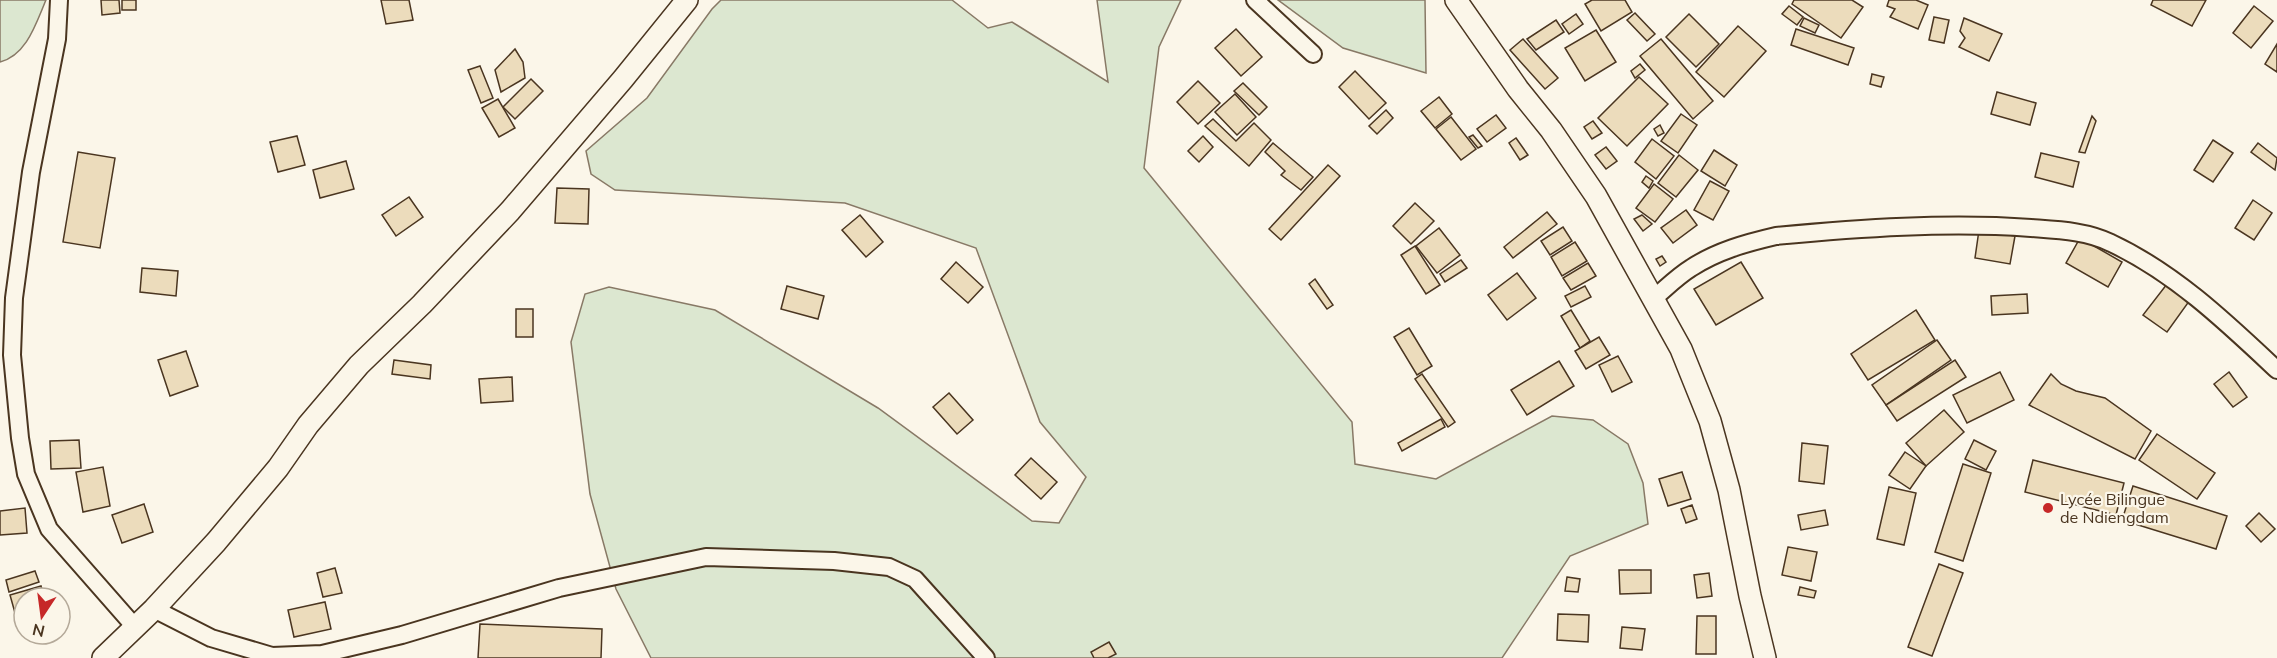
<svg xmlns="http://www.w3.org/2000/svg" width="2277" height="658" viewBox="0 0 2277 658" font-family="Mulish,sans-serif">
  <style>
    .green { fill: #dce7d0; stroke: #887966; stroke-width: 1.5 }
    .building { fill: #ecdcbc; stroke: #4a3520; stroke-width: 1.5 }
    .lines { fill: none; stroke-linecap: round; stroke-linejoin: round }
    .minor-casing { stroke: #4a3520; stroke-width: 20 }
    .tertiary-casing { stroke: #4a3520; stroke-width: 24 }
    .minor { stroke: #fbf6e9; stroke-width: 16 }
    .tertiary { stroke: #fbf6e9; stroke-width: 21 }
    .poi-dot { fill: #c62828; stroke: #fbf6e9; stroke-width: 2 }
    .labels { text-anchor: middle; stroke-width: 4.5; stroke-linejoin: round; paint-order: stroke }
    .poi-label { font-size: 16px; fill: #4a3520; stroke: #fbf6e9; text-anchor: start }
  </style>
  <rect width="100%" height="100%" fill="#fbf6e9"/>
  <g class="green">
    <path d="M0 0H46C36 23 27 55 0 62Z"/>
    <path d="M721 0H952L988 28 1012 22 1108 82 1097 0H1181L1159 47 1144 168 1352 422 1355 464 1436 479 1552 416 1593 420 1628 444 1643 483 1648 524 1570 556 1502 658H651L616 589 590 494 571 342 585 294 609 287 715 310 878 408 1032 521 1059 523 1086 477 1040 422 976 248 845 203 615 190 591 174 586 151 647 98 712 9Z"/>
    <path d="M1278 0H1425L1426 73 1343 48Z"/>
  </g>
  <g class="building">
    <path d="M101 0H119L120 13 102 15Z"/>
    <rect x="122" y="0" width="14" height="10"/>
    <path d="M381 0H409L413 20 386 24Z"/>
    <path d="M1592 0H1625L1632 12 1601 31 1585 4Z"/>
    <path d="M1794 0H1852L1863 7 1841 38 1792 4Z"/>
    <path d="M1889 0H1916L1928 5 1918 29 1890 17 1895 9 1887 6Z"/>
    <path d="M2153 0H2206L2192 26 2151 5Z"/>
    <path d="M1789 6 1803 17 1797 25 1782 14Z"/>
    <path d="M2254 6 2273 21 2251 48 2233 33Z"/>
    <path d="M1635 13 1655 34 1647 41 1627 20Z"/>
    <path d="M1576 14 1583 24 1569 34 1562 24Z"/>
    <path d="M1689 14 1719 44 1696 67 1666 37Z"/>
    <path d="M1934 17 1949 20 1944 43 1929 40Z"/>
    <path d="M1804 18 1819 25 1815 33 1800 26Z"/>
    <path d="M1964 18 2002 34 1989 61 1959 47 1965 38 1960 31Z"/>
    <path d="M1556 20 1564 32 1536 50 1527 39Z"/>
    <path d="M1738 26 1766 51 1724 97 1696 72Z"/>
    <path d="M1236 29 1262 57 1241 76 1215 48Z"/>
    <path d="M1796 29 1854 48 1848 65 1791 45Z"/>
    <path d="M1596 30 1616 62 1585 81 1565 48Z"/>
    <path d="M1523 39 1558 78 1545 89 1510 50Z"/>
    <path d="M1661 39 1713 101 1693 119 1640 56Z"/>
    <path d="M2277 44V72L2265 64Z"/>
    <path d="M515 49 523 62 525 78 501 92 495 70Z"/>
    <path d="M1640 64 1645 70 1635 78 1631 71Z"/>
    <path d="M480 66 493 98 481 103 468 70Z"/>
    <path d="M1355 71 1386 103 1369 119 1339 87Z"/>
    <path d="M1872 74 1884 77 1881 87 1870 84Z"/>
    <path d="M1639 77 1668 104 1627 146 1598 118Z"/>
    <path d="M531 79 543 91 515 119 503 107Z"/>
    <path d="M1198 81 1220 103 1198 124 1177 102Z"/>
    <path d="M1243 83 1267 107 1259 115 1234 91Z"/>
    <path d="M1997 92 2036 103 2030 125 1991 114Z"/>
    <path d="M1235 94 1256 117 1237 135 1215 112Z"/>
    <path d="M1439 97 1452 114 1435 128 1421 111Z"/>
    <path d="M498 99 515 128 499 137 482 108Z"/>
    <path d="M1386 110 1393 118 1377 134 1369 126Z"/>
    <path d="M1681 114 1697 125 1678 153 1661 141Z"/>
    <path d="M1496 115 1506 128 1487 142 1477 129Z"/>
    <path d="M2092 116 2096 121 2085 153 2079 152Z"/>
    <path d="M1451 117 1476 149 1461 160 1436 129Z"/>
    <path d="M1213 119 1236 141 1254 123 1271 140 1249 166 1205 126Z"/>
    <path d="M1593 121 1602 133 1592 139 1584 127Z"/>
    <path d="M1660 125 1664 133 1658 136 1654 129Z"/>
    <path d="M1473 135 1482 146 1478 148 1469 137Z"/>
    <path d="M297 136 305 165 278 172 270 142Z"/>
    <path d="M1203 136 1213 147 1199 162 1188 151Z"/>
    <path d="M1516 138 1528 155 1520 160 1509 143Z"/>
    <path d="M1652 139 1674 156 1656 179 1635 162Z"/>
    <path d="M2213 140 2233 153 2213 182 2194 170Z"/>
    <path d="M1273 143 1313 177 1301 190 1281 175 1285 171 1265 152Z"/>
    <path d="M2258 143 2277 158 2275 170 2251 152Z"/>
    <path d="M1606 147 1617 161 1606 169 1595 155Z"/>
    <path d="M1714 150 1737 165 1725 186 1701 171Z"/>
    <path d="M78 152 115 158 100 248 63 242Z"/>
    <path d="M2041 153 2079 162 2073 187 2035 177Z"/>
    <path d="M1679 155 1698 170 1676 197 1658 183Z"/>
    <path d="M346 161 354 189 320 198 313 170Z"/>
    <path d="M1328 165 1340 176 1281 240 1269 229Z"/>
    <path d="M1646 176 1653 181 1649 188 1642 182Z"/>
    <path d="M1710 181 1729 191 1713 220 1694 210Z"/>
    <path d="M1654 184 1673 199 1655 222 1636 208Z"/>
    <path d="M557 188 589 189 588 224 555 223Z"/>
    <path d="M409 197 423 217 396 236 382 215Z"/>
    <path d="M2253 200 2272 213 2254 240 2235 228Z"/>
    <path d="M1415 203 1434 221 1411 244 1393 226Z"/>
    <path d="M1686 210 1697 225 1673 243 1661 228Z"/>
    <path d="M1547 212 1557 224 1513 258 1504 247Z"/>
    <path d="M860 215 883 242 866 257 842 230Z"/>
    <path d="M1642 215 1652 224 1643 231 1634 219Z"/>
    <path d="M1563 227 1572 241 1550 255 1541 241Z"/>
    <path d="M1439 228 1460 255 1437 273 1416 246Z"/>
    <path d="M1979 230 2015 236 2010 264 1975 258Z"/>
    <path d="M2080 238 2122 262 2108 287 2066 263Z"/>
    <path d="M1575 242 1587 261 1562 276 1551 257Z"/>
    <path d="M1415 246 1440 285 1426 294 1401 255Z"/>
    <path d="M1662 256 1666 262 1660 266 1656 259Z"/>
    <path d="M1461 260 1467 268 1445 282 1440 274Z"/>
    <path d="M956 262 983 287 968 303 941 279Z"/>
    <path d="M1741 262 1763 298 1716 325 1694 289Z"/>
    <path d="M1588 263 1596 276 1571 290 1563 278Z"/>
    <path d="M142 268 178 271 176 296 140 292Z"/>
    <path d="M1517 273 1536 298 1507 320 1488 295Z"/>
    <path d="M1315 279 1333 305 1327 309 1309 284Z"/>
    <path d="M2167 284 2190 300 2167 332 2143 315Z"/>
    <path d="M787 286 824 296 818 319 781 309Z"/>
    <path d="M1585 286 1591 297 1571 307 1565 296Z"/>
    <path d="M2027 294 2028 313 1992 315 1991 296Z"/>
    <rect x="516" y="309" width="17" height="28"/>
    <path d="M1571 310 1590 341 1580 348 1561 316Z"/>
    <path d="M1916 310 1935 340 1868 380 1851 354Z"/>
    <path d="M1409 328 1432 366 1417 375 1394 337Z"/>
    <path d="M1599 337 1610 355 1586 369 1575 351Z"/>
    <path d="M1937 340 1951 360 1886 405 1872 385Z"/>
    <path d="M186 351 198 386 170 396 158 360Z"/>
    <path d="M1618 356 1632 382 1612 392 1599 365Z"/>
    <path d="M394 360 431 365 430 379 392 374Z"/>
    <path d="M1955 360 1966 377 1897 421 1886 405Z"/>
    <path d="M1559 361 1574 386 1527 415 1511 390Z"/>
    <path d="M2000 372 2014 400 1967 423 1953 395Z"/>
    <path d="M2229 372 2247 397 2233 407 2214 384Z"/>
    <path d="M1422 374 1455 422 1448 427 1415 379Z"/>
    <path d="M2051 374 2061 384 2076 391 2105 398 2151 431 2135 459 2029 405Z"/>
    <path d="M512 377 513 401 481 403 479 379Z"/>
    <path d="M949 393 973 420 957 434 933 407Z"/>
    <path d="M1944 410 1964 432 1926 466 1906 443Z"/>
    <path d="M1441 419 1445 427 1402 451 1398 443Z"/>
    <path d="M2157 434 2215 473 2197 499 2139 460Z"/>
    <path d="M79 440 81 468 51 469 50 441Z"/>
    <path d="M1974 440 1996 451 1986 470 1965 459Z"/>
    <path d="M1802 443 1828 446 1824 484 1799 481Z"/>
    <path d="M1905 452 1926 466 1910 489 1889 475Z"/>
    <path d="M1031 458 1057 482 1041 499 1015 475Z"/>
    <path d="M2033 460 2124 483 2116 515 2025 492Z"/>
    <path d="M1963 464 1991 473 1963 561 1935 552Z"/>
    <path d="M103 467 110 506 83 512 76 472Z"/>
    <path d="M1682 472 1691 499 1668 506 1659 479Z"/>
    <path d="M2133 486 2227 516 2216 549 2122 520Z"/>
    <path d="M1889 487 1916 493 1904 545 1877 539Z"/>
    <path d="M144 504 153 532 122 543 112 515Z"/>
    <path d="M1692 505 1697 519 1686 523 1681 509Z"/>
    <path d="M25 508 27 533 0 535V511Z"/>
    <path d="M1825 510 1828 525 1801 530 1798 515Z"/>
    <path d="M2259 513 2275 529 2261 542 2246 526Z"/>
    <path d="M1788 547 1817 552 1811 581 1782 575Z"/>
    <path d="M1939 564 1963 573 1932 656 1908 647Z"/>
    <path d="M335 568 342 593 323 597 317 573Z"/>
    <path d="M1619 570H1651V593L1620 594Z"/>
    <path d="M35 571 39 582 9 592 6 580Z"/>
    <path d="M1709 573 1712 596 1697 598 1694 575Z"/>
    <path d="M1567 577 1580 579 1578 592 1565 591Z"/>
    <path d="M41 586 44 598H24V618L17 620 10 595Z"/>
    <path d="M1800 587 1816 591 1814 598 1798 595Z"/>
    <path d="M325 602 331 629 294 637 288 610Z"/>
    <path d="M1558 614 1589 615 1588 642 1557 640Z"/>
    <path d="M1697 616H1716V654H1696Z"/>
    <path d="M480 624 602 629 601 658H478Z"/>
    <path d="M1622 627 1645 629 1642 650 1620 648Z"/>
    <path d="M1109 642 1116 654 1108 658H1094L1091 652Z"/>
  </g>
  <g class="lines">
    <g class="minor-casing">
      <g id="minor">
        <path d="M59 0 57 39 31 172 14 298 12 355 20 438 26 474 49 529 135 627"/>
        <path d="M1255 0 1313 54"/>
        <path d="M1654 298C1666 288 1678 276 1691 268 1717 251 1746 243 1776 236 1860 228 1947 222 2031 228 2058 230 2087 231 2111 243 2175 273 2227 323 2277 370"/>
        <path d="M154 609 211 638 272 656 322 654 402 635 559 588 706 557 834 561 889 567 915 579 986 658"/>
      </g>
    </g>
    <g class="tertiary-casing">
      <g id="tertiary">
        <path d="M1456 0 1518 89 1551 130 1596 196 1681 349 1710 421 1729 490 1750 596 1765 658"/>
        <path d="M103 658 154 609 216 542 278 468 308 425 359 365 422 304 510 211 623 79 687 0"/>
      </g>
    </g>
    <use href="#minor" class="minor"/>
    <use href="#tertiary" class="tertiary"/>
  </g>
  <circle class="poi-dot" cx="2048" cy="508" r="6"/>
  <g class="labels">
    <g class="poi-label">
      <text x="2060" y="505">Lycée Bilingue<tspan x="2060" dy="18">de Ndiengdam</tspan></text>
    </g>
  </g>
  <g transform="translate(42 616) rotate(193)"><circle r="28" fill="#fbf6e9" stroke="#b4a999" stroke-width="1.5"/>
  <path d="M0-4.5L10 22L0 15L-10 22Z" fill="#c62828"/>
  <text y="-9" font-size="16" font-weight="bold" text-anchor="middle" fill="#4a3520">N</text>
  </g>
</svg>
